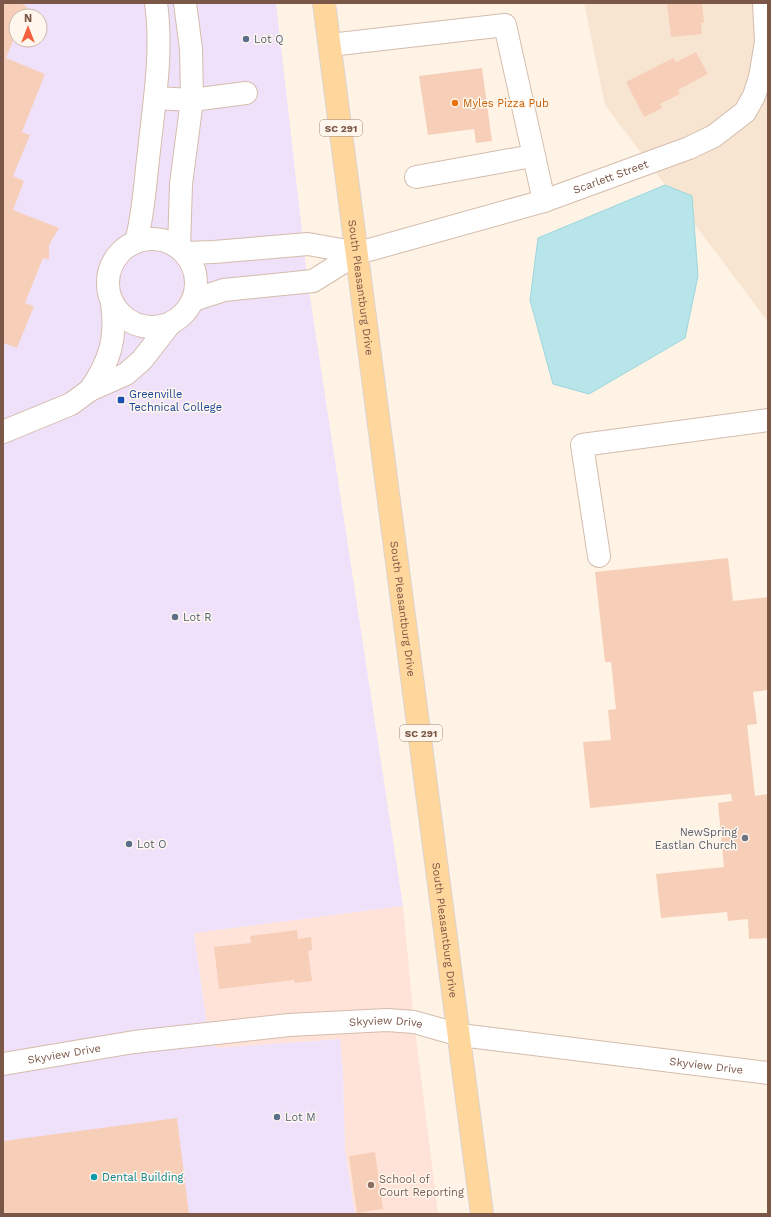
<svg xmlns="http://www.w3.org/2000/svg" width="771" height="1217" viewBox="0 0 771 1217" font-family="'Work Sans',sans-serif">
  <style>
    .residential { fill: #f7e5d2 }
    .commercial { fill: #ffe2d8 }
    .education { fill: #f0e1fb; fill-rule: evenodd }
    .water { fill: #b7e5ea; stroke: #9cd6dd }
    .building { fill: #f7cfb9 }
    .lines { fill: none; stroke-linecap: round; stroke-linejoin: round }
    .minor-casing { stroke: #d4bcac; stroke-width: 24 }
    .major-casing { stroke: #dcd3cf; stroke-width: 24 }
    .minor { stroke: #fff; stroke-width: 22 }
    .major { stroke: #ffd69b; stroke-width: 22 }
    .service-dot { fill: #5c6f8a; stroke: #fff7ed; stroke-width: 1.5 }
    .food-dot { fill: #e8710a; stroke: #fff7ed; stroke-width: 1.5 }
    .transit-dot { fill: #1a4fb4; stroke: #fff7ed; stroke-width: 1.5 }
    .worship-dot { fill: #6b7280; stroke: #fff7ed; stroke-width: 1.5 }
    .culture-dot { fill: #0f9aa8; stroke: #fff7ed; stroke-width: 1.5 }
    .education-dot { fill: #8d6e63; stroke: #fff7ed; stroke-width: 1.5 }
    .labels { text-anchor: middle; stroke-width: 3; stroke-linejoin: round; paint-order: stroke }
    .shield { fill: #fff7ed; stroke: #a28779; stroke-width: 1 }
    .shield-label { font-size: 10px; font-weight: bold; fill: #7a5747 }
    .service-label { font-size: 11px; fill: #4e5e75; stroke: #fff7ed; text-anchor: start }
    .food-label { font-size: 11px; fill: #c56008; stroke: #fff7ed; text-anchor: start }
    .street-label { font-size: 11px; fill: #7a5747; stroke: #fff7ed }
    .transit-label { font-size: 11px; fill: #164399; stroke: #fff7ed; text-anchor: start }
    .worship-label { font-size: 11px; fill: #5b616d; stroke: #fff7ed; text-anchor: end }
    .culture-label { font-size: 11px; fill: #0d838f; stroke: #fff7ed; text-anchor: start }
    .education-label { font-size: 11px; fill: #785e54; stroke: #fff7ed; text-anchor: start }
  </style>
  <rect width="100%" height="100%" fill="#fef3e5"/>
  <path class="residential" d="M584 3H768V322L605 105Z"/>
  <path class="commercial" d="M403 906 414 1022 438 1214H355L345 1150 343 1071 340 1039 216 1048 207 1025 194 933Z"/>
  <path class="education" d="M3 3H276L308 284 403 906 194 933 207 1025 216 1048 340 1039 343 1071 345 1150 355 1214H3ZM16 16H40V40H16Z"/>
  <path class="water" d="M665 185 692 196 698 276 685 338 589 394 553 384 530 300 538 238Z"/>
  <g class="building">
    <path d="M3 3H19L27 6 23 16H16V34L6 58 45 74 22 132 30 135 13 176 24 181 13 210 59 228 49 245V260L43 258 25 303 34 306 17 348 3 343Z"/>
    <path d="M667 3H702L704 23H701L702 34 671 37Z"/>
    <path d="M696 52 708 74 678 90 680 94 660 104 662 108 644 117 626 82 673 58 676 62Z"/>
    <path d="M482 68 492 141 476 143 474 129 428 135 419 76Z"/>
    <path d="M728 558 733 601 768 597V690L753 692 757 724 747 725 755 796 768 794V938L749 939 748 919 728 921 727 912 661 918 656 874 724 867 718 803 732 801 731 794 590 808 583 742 611 740 608 710 616 709 611 662H605L595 572Z"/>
    <path d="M297 930 298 939 311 937 312 950 308 951 312 981 295 983 294 980 219 989 214 947 251 943 250 936Z"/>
    <path d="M177 1118 189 1214H3V1141Z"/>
    <path d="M375 1152 383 1209 357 1213 349 1156Z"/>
  </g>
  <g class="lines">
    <g class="minor-casing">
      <g id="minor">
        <path d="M330 45 505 25 544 201"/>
        <path d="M155 98 192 100 246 93"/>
        <path d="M416 177 532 156"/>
        <circle cx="152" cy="283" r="44"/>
        <path d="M136 242C144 212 145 182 149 151 154 103 163 52 156 3"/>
        <path d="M179 248 181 184 192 100 191 49 185 3"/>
        <path d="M185 253 214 252 308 244 358 253"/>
        <path id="s1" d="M193 300 224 290 313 281 358 253 544 201 689 148 714 136 745 112 754 96 760 77 766 42 764 3"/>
        <path d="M90 390C110 361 117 338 112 303"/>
        <path d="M3 432 71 404 90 390 126 374 142 360 170 324"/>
        <path d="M599 556 582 445 768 420"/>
        <path id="s2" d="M3 1064 134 1042 289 1025 387 1020 414 1022 460 1035 768 1073"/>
      </g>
    </g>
    <g class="major-casing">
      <g id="major">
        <path id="s3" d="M324 3 482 1214"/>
      </g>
    </g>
    <use href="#minor" class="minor"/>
    <use href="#major" class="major"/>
  </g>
  <g class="service-dot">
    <circle cx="246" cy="39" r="4"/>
    <circle cx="175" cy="617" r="4"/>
    <circle cx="129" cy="844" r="4"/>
    <circle cx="277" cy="1117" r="4"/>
  </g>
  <circle class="food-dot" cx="455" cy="103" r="4"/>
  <rect class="transit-dot" x="117" y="396" width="8" height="8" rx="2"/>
  <circle class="worship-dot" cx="745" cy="838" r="4"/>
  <circle class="culture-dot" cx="94" cy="1177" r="4"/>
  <circle class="education-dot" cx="371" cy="1185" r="4"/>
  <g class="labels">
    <g class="shield">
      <rect x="320" y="120" width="42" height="16" rx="3"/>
      <rect x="400" y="725" width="42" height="16" rx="3"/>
    </g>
    <g class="shield-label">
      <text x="341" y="132">SC 291</text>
      <text x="421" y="737">SC 291</text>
    </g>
    <g class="service-label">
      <text x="254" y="43">Lot Q</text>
      <text x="183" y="621">Lot R</text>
      <text x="137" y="848">Lot O</text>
      <text x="285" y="1121">Lot M</text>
    </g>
    <g class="food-label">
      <text x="463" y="107">Myles Pizza Pub</text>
    </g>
    <g class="street-label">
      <text dy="4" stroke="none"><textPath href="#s1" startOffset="439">Scarlett Street</textPath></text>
      <text dy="4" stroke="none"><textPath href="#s3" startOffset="287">South Pleasantburg Drive</textPath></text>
      <text dy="4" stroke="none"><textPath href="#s3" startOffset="611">South Pleasantburg Drive</textPath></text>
      <text dy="4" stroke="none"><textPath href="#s3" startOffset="935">South Pleasantburg Drive</textPath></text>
      <text dy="4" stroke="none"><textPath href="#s2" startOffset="386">Skyview Drive</textPath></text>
      <text dy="4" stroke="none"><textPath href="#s2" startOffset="62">Skyview Drive</textPath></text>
      <text dy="4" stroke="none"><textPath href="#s2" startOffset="710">Skyview Drive</textPath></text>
    </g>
    <g class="transit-label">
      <text x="129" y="398">Greenville<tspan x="129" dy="13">Technical College</tspan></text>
    </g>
    <g class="worship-label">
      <text x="737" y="836">NewSpring<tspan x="737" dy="13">Eastlan Church</tspan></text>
    </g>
    <g class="culture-label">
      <text x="102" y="1181">Dental Building</text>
    </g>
    <g class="education-label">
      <text x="379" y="1183">School of<tspan x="379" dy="13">Court Reporting</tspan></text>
    </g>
  </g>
  <rect width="771" height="1217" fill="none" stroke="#7a5747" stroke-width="8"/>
  <g transform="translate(28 28)"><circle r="19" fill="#fff7ed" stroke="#cab7ab"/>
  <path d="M0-3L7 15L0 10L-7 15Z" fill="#f45f3e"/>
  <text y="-6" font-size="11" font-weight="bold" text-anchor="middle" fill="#7a5747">N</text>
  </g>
</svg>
